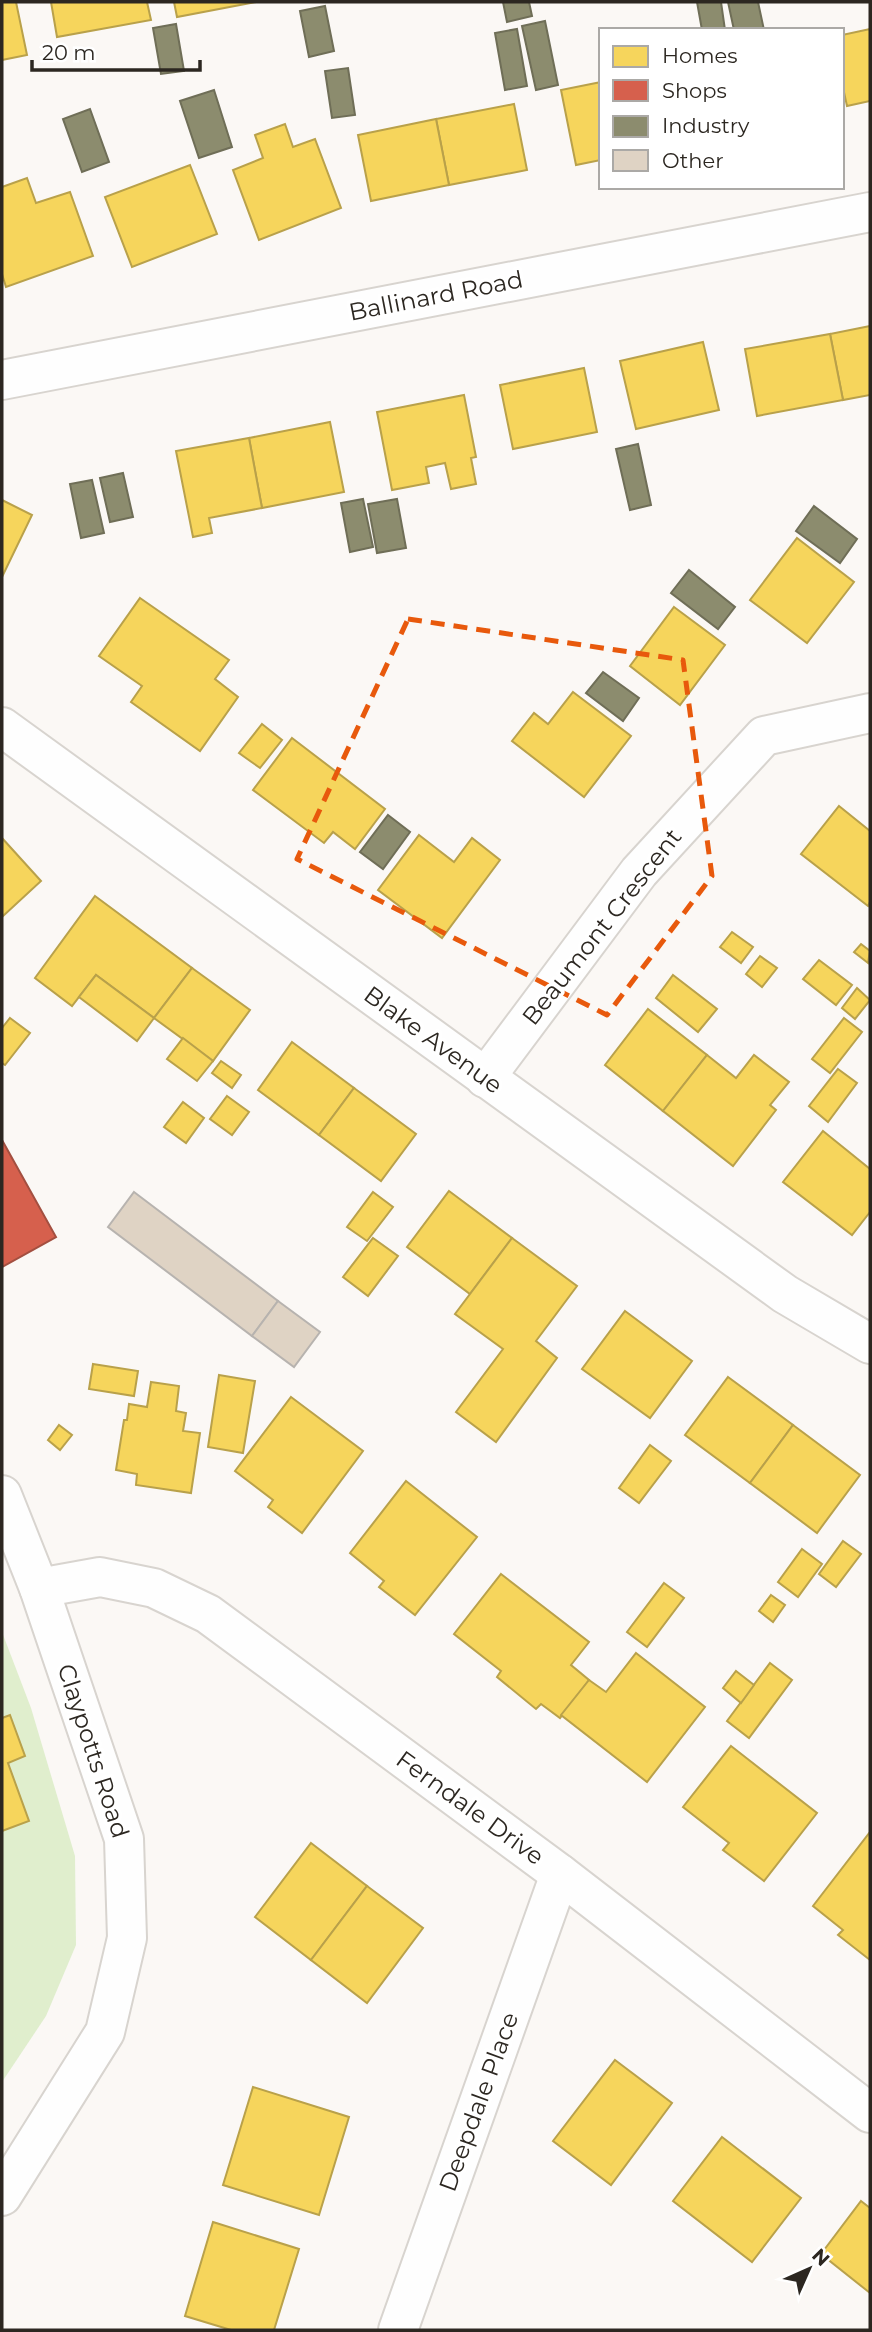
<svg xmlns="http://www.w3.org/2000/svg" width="872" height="2332" viewBox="0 0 872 2332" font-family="Montserrat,sans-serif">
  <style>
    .green { fill: #e0eecd }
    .homes { fill: #f6d55c; stroke: #b9a14a; stroke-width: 2 }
    .shops { fill: #d6604d; stroke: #a34f40; stroke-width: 2 }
    .industry { fill: #8c8c6e; stroke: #6f6e57; stroke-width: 2 }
    .building { fill: #dfd3c4; stroke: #b7b3af; stroke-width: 2 }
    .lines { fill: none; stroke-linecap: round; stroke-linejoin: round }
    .minor-casing { stroke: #d8d4cf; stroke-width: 42 }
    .secondary-casing { stroke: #d8d4cf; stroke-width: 42 }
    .minor { stroke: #fefefe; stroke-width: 38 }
    .secondary { stroke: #fefefe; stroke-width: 38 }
    .marked { fill: none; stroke: #e8590c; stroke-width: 5; stroke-dasharray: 14 9; stroke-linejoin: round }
    .labels { text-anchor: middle; stroke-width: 7; stroke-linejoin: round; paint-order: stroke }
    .street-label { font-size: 24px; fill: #2c2721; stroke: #fff }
  </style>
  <rect width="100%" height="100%" fill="#fbf8f5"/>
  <path class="green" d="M2 1632 31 1708 75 1856 76 1945 46 2016 2 2082Z"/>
  <g class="homes">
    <path d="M2 2H16L27 55 2 60Z"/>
    <path d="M51 2H147L151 20 57 37Z"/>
    <path d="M174 2H256L177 17Z"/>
    <path d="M870 29V101L847 106 842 83V35Z"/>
    <path d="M601 82V160L576 165 561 90Z"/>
    <path d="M514 104 527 170 449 185 436 119Z"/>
    <path d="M436 119 449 185 371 201 358 135Z"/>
    <path d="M285 124 293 147 315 139 341 208 259 240 233 170 263 158 255 135Z"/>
    <path d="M190 165 217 234 132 267 105 197Z"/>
    <path d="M27 178 36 203 70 192 93 256 6 287 2 274V187Z"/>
    <path d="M870 326V395L843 400 830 334Z"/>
    <path d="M830 334 843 400 757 416 745 349Z"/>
    <path d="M703 342 719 410 636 429 620 361Z"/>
    <path d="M584 368 597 432 513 449 500 385Z"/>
    <path d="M464 395 476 457 471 458 476 484 451 489 445 463 426 467 429 483 392 490 377 412Z"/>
    <path d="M330 422 344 492 262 508 249 438Z"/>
    <path d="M249 438 262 508 209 518 212 533 193 537 176 451Z"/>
    <path d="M2 500 32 515 2 577Z"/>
    <path d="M797 538 854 582 807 643 750 600Z"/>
    <path d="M140 598 229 660 215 679 238 697 200 751 131 702 142 686 99 656Z"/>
    <path d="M674 607 725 645 680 705 630 666Z"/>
    <path d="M573 692 631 736 584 797 512 741 534 713 548 724Z"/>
    <path d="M262 724 282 740 260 768 239 753Z"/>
    <path d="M292 738 385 809 355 849 333 832 324 843 253 790Z"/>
    <path d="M839 806 870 831V902L868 906 801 854Z"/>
    <path d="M419 835 454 862 472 838 500 860 442 938 378 890Z"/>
    <path d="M2 838 41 881 2 917Z"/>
    <path d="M95 896 192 968 154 1018 96 975 72 1006 35 978Z"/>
    <path d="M732 932 753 947 741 963 720 947Z"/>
    <path d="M861 944 870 951 868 963 854 952Z"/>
    <path d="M760 956 777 968 762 987 746 974Z"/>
    <path d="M819 960 852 985 836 1005 803 979Z"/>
    <path d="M192 968 250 1010 213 1061 154 1018Z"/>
    <path d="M96 975 154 1018 137 1041 79 997Z"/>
    <path d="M673 975 717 1009 698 1032 656 998Z"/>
    <path d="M857 988 870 1000 855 1019 842 1008Z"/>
    <path d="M648 1009 707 1055 663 1111 605 1065Z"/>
    <path d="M10 1018 30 1033 5 1065 2 1063V1028Z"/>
    <path d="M844 1018 862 1032 830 1073 812 1059Z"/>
    <path d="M183 1038 213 1061 197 1081 167 1059Z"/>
    <path d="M292 1042 354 1088 319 1135 258 1090Z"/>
    <path d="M707 1055 736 1078 754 1055 789 1082 770 1105 776 1110 733 1166 663 1111Z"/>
    <path d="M221 1061 241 1075 232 1088 212 1073Z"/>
    <path d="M838 1069 857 1083 828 1122 809 1106Z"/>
    <path d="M354 1088 416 1134 381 1181 319 1135Z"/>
    <path d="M227 1096 249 1112 232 1135 210 1119Z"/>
    <path d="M183 1102 204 1118 186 1143 164 1127Z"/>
    <path d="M823 1131 870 1169V1212L852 1235 783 1182Z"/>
    <path d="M449 1191 512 1238 470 1294 407 1247Z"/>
    <path d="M373 1192 393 1207 367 1241 347 1227Z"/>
    <path d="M373 1238 398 1256 368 1296 343 1277Z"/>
    <path d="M512 1238 577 1286 536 1341 557 1358 496 1442 456 1412 503 1349 455 1314Z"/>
    <path d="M625 1311 692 1361 650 1418 582 1369Z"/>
    <path d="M93 1364 138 1371 134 1396 89 1389Z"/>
    <path d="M219 1375 255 1381 243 1453 208 1447Z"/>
    <path d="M728 1377 793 1425 750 1483 685 1435Z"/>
    <path d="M151 1382 179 1386 176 1411 186 1413 183 1431 200 1433 191 1493 136 1485 137 1474 116 1470 124 1420H127L129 1404 147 1407Z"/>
    <path d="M291 1397 363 1451 302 1533 268 1507 273 1500 235 1471Z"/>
    <path d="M59 1425 72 1435 60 1450 48 1440Z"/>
    <path d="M793 1425 860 1475 817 1533 750 1483Z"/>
    <path d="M650 1445 671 1461 639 1503 619 1488Z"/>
    <path d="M406 1481 477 1537 415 1615 379 1587 384 1581 350 1553Z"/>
    <path d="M843 1541 861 1554 836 1587 819 1574Z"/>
    <path d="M802 1549 822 1564 798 1597 778 1582Z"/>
    <path d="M501 1574 589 1642 571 1665 589 1680 560 1718 541 1704 536 1709 497 1677 501 1671 454 1634Z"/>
    <path d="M664 1583 684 1598 647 1647 627 1632Z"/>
    <path d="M771 1595 785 1605 773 1622 759 1611Z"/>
    <path d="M636 1653 705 1707 647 1782 561 1715 589 1680 606 1692Z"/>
    <path d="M770 1663 792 1680 749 1738 727 1721Z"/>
    <path d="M736 1671 754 1685 741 1703 723 1688Z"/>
    <path d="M10 1715 25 1756 8 1763 29 1821 2 1831V1718Z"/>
    <path d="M731 1746 817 1813 764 1881 723 1850 729 1843 683 1807Z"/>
    <path d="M870 1832V1960L838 1935 843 1930 813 1906Z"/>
    <path d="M311 1843 367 1886 311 1960 255 1917Z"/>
    <path d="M367 1886 423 1928 367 2003 311 1960Z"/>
    <path d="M615 2060 672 2103 611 2185 553 2141Z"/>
    <path d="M253 2087 349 2117 319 2215 223 2185Z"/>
    <path d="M722 2137 801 2198 752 2262 673 2201Z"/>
    <path d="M861 2201 870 2208V2293L821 2254Z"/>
    <path d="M213 2222 299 2249 274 2330H231L185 2316Z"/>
  </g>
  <path class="shops" d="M2 1140 56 1237 2 1267Z"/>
  <g class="industry">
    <path d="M503 2H529L532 16 507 22Z"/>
    <path d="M697 2H721L725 30H702Z"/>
    <path d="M728 2H758L764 30H734Z"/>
    <path d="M325 6 334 51 309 57 300 11Z"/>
    <path d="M545 21 558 85 536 90 522 26Z"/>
    <path d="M176 24 184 71 161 74 153 28Z"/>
    <path d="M517 29 527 86 505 90 495 33Z"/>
    <path d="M348 68 355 115 332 118 325 71Z"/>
    <path d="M214 90 232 147 199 158 180 101Z"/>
    <path d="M90 109 109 162 82 172 63 119Z"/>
    <path d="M638 444 651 505 630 510 616 449Z"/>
    <path d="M123 473 133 517 110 522 100 478Z"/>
    <path d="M92 480 104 533 81 538 70 484Z"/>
    <path d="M363 499 373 547 350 552 341 503Z"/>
    <path d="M397 499 406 548 377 553 368 504Z"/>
    <path d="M814 506 857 539 840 563 796 531Z"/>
    <path d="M689 570 735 607 718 629 671 593Z"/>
    <path d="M603 672 639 698 623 721 586 693Z"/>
    <path d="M388 815 410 832 383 869 360 852Z"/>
  </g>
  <g class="building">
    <path d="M134 1192 278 1301 252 1336 108 1227Z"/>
    <path d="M278 1301 320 1332 294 1367 252 1336Z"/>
  </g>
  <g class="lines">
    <g class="minor-casing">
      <g id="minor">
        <path d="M2 380 870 212"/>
        <path d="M2 727 785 1294 870 1344"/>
        <path d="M485 1078 639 872 764 736 870 713"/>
        <path d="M39 1588 100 1577 154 1588 208 1614 560 1874 870 2113"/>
        <path d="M398 2330 560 1874"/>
      </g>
    </g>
    <g class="secondary-casing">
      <path id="secondary" d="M2 1495 39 1588 124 1839 127 1938 105 2032 2 2196"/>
    </g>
    <use href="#minor" class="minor"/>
    <use href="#secondary" class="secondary"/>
  </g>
  <path class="marked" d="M408 619 683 660 712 876 607 1015 297 859Z"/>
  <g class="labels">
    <g class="street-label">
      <text transform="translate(436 296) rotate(-11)" y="8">Ballinard Road</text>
      <text transform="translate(602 927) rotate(-52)" y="8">Beaumont Crescent</text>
      <text transform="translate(433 1040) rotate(36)" y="8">Blake Avenue</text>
      <text transform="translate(93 1751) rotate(72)" y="8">Claypotts Road</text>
      <text transform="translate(470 1808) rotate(36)" y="8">Ferndale Drive</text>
      <text transform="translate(479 2102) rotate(-70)" y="8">Deepdale Place</text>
    </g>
  </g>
  <rect width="872" height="2332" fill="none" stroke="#2c2721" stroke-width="7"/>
  <rect x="599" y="28" width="245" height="161" fill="#ffffff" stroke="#aba9a6" stroke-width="2"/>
  <rect x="613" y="46" width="35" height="21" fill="#f6d55c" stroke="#aba9a6" stroke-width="2"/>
  <text x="662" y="63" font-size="21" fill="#2c2721">Homes</text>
  <rect x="613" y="80" width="35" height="21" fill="#d6604d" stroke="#aba9a6" stroke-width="2"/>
  <text x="662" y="98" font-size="21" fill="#2c2721">Shops</text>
  <rect x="613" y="116" width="35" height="21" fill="#8c8c6e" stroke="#aba9a6" stroke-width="2"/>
  <text x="662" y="133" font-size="21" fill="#2c2721">Industry</text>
  <rect x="613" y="150" width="35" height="21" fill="#dfd3c4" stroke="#aba9a6" stroke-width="2"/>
  <text x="662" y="168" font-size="21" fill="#2c2721">Other</text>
  <g transform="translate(809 2269) rotate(45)" stroke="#ffffff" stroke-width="5" paint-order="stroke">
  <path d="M0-5L12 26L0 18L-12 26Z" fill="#2c2721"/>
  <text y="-10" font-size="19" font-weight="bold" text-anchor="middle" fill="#2c2721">N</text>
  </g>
  <path d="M32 60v10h168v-10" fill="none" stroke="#2c2721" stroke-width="3.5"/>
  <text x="42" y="60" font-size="21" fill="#2c2721" stroke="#ffffff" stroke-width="5" paint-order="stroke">20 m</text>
</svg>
